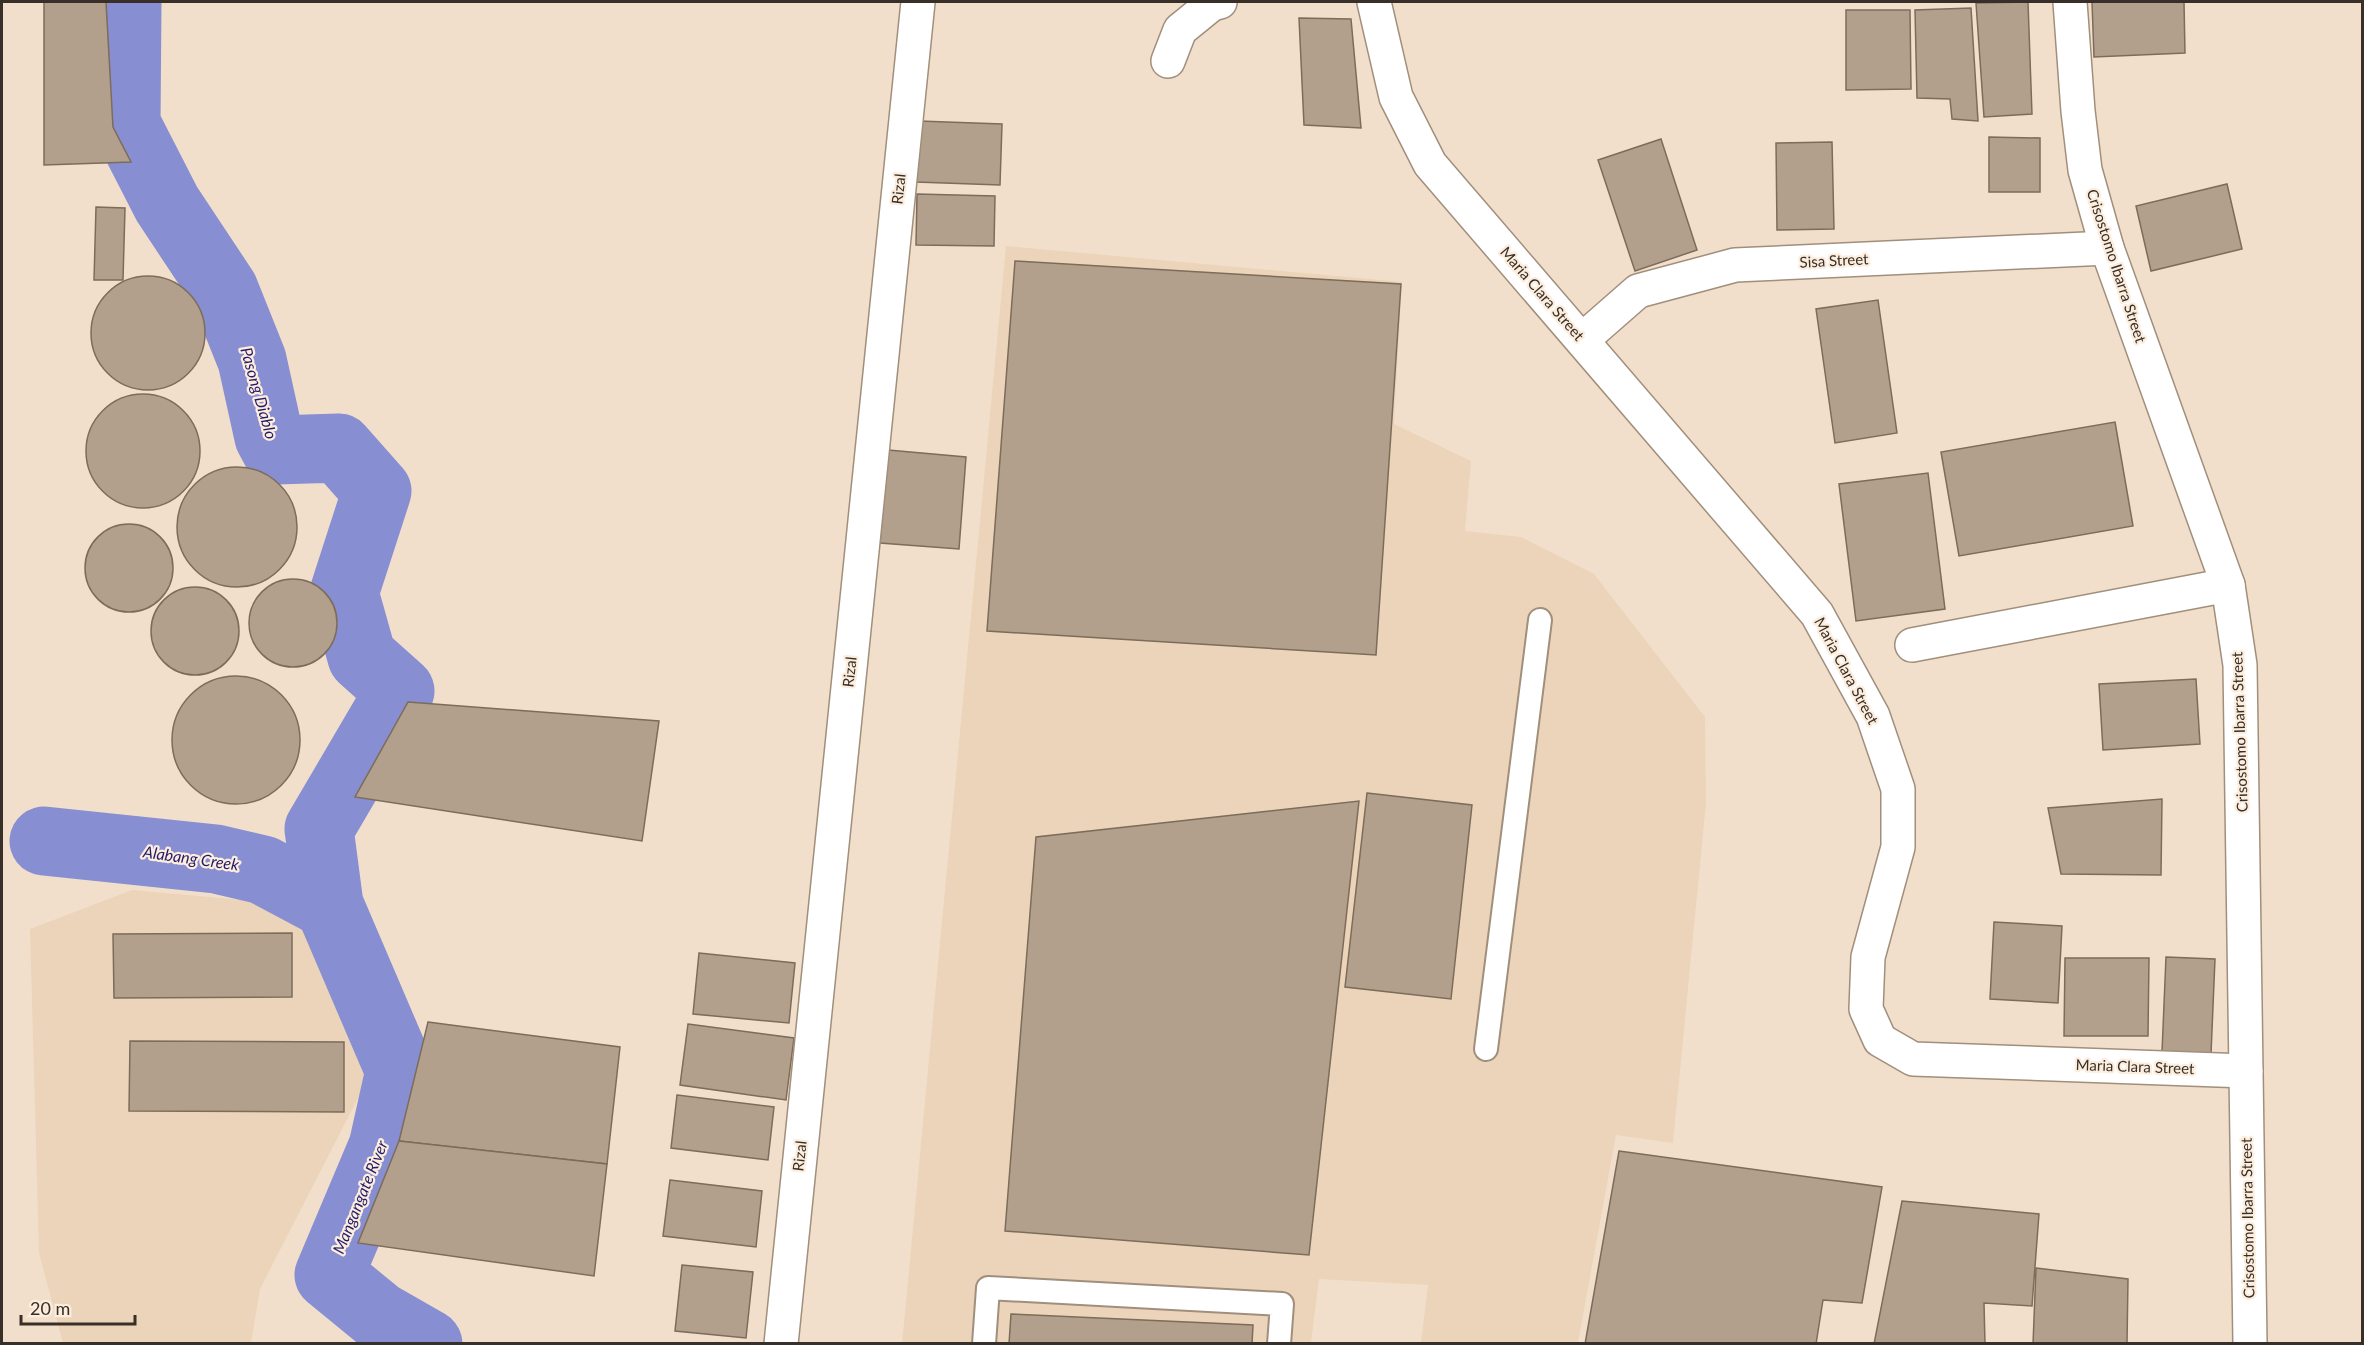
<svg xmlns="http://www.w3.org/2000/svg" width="2364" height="1345" viewBox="0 0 2364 1345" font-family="Lato,sans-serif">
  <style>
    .built { fill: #ecd4ba }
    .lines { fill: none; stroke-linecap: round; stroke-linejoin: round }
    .river { stroke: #878ed2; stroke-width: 69 }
    .building { fill: #b2a08d; stroke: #7d6c5a; stroke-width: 1.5 }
    .service-casing { stroke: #a08f7c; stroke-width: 26 }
    .minor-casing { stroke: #a08f7c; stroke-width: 36 }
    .service { stroke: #fff; stroke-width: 22 }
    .minor { stroke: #fff; stroke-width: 33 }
    .labels { text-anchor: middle; stroke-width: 4.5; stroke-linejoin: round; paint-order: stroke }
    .street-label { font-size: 15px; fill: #372f28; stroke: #fceddd }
    .water-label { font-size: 16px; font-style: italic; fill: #221b6a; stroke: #fceddd }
  </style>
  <rect width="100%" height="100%" fill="#f2dfcb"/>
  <g class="built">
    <path d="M1006 246 1402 282 1394 424 1471 461 1465 531 1521 537 1594 574 1705 717 1706 803 1673 1143 1616 1135 1578 1343H1421L1428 1285 1319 1279 1311 1343 902 1344Z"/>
    <path d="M132 890 254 901 308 922 375 1065 260 1289 251 1343H63L39 1253 30 929Z"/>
  </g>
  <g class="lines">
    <g class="river">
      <path d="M127 2 126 124 167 204 224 290 252 360 269 437 276 450 339 448 377 491 344 593 362 657 400 691 319 829 329 905 400 1071 383 1147 329 1275 379 1316 428 1344"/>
      <path d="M44 841 216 859 263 870 329 905"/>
    </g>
  </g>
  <g class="building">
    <path d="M44 2H106L113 127 131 162 44 165Z"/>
    <path d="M2028 2 2032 114 1984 117 1976 3Z"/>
    <path d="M2092 2H2184L2185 53 2094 57Z"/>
    <path d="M1971 8 1978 121 1952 119 1950 99 1917 98 1915 10Z"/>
    <path d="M1846 10H1910L1911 89 1846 90Z"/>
    <path d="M1299 18 1351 19 1361 128 1304 125Z"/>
    <path d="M919 121 1002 124 1000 185 916 182Z"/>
    <path d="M1989 137 2040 138V192H1989Z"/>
    <path d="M1661 139 1697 250 1635 271 1598 160Z"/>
    <path d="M1832 142 1834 229 1777 230 1776 143Z"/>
    <path d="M2227 184 2242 249 2151 271 2136 206Z"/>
    <path d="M917 194 995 196 994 246 916 245Z"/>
    <path d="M96 207 125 208 123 280H94Z"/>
    <path d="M1015 261 1401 284 1376 655 987 631Z"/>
    <circle cx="148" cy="333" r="57"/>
    <path d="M1878 300 1897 433 1835 443 1816 309Z"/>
    <circle cx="143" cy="451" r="57"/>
    <path d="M2115 422 2133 526 1959 556 1941 452Z"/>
    <path d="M888 450 966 457 959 549 880 543Z"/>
    <circle cx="237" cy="527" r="60"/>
    <path d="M1928 473 1945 609 1856 621 1839 484Z"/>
    <circle cx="129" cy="568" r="44"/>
    <circle cx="293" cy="623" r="44"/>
    <circle cx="195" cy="631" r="44"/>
    <circle cx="236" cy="740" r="64"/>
    <path d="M2196 679 2200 744 2103 750 2099 684Z"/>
    <path d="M408 702 659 721 642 841 355 797Z"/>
    <path d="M1367 793 1472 805 1451 999 1345 987Z"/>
    <path d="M2162 799 2161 875 2061 874 2048 808Z"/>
    <path d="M1359 801 1309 1255 1005 1231 1036 837Z"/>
    <path d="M1994 922 2062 926 2058 1003 1990 999Z"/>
    <path d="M292 933V997L114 998 113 934Z"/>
    <path d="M699 953 795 963 789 1023 693 1014Z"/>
    <path d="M2166 957 2215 959 2211 1054 2162 1052Z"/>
    <path d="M2065 958H2149L2148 1036H2064Z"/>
    <path d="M428 1022 620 1047 607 1164 399 1141Z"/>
    <path d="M688 1024 794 1038 786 1100 680 1085Z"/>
    <path d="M130 1041 344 1042V1112L129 1111Z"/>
    <path d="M677 1095 774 1107 768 1160 671 1148Z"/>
    <path d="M399 1141 607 1164 594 1276 358 1243Z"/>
    <path d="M1619 1151 1882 1187 1862 1303 1823 1300 1816 1344H1585Z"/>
    <path d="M670 1180 762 1191 756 1247 663 1236Z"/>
    <path d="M1902 1201 2039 1214 2032 1306 1984 1303 1985 1344H1874Z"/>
    <path d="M682 1265 753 1272 746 1338 675 1331Z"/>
    <path d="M2036 1268 2128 1279 2127 1344H2033Z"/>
    <path d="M1011 1314 1253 1325 1252 1344H1009Z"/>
  </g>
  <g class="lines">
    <g class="service-casing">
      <g id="service">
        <path d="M1486 1049 1540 620"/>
        <path d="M984 1344 988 1288 1282 1304 1279 1344"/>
      </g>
    </g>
    <g class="minor-casing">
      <g id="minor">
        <path d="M1374 2 1396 97 1430 164 1817 614 1873 716 1898 789V847L1868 957 1866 1009 1880 1040 1913 1059 2246 1071"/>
        <path d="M2070 2 2078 111 2085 170 2107 248 2228 585 2240 665 2250 1344"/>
        <path d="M1168 61 1180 30 1212 4 1220 2"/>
        <path d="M1582 340 1638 291 1735 265 2107 248"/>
        <path d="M1912 645 2228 585"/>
        <path d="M781 1344 918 2"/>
      </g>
    </g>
    <use href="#service" class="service"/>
    <use href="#minor" class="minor"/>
  </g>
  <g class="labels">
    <g class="street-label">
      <text transform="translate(899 189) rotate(-84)" y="5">Rizal</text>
      <text transform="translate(1834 261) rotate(-3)" y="5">Sisa Street</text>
      <text transform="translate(2116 266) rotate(72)" y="5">Crisostomo Ibarra Street</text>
      <text transform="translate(1542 294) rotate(49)" y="5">Maria Clara Street</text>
      <text transform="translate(1846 671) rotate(62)" y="5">Maria Clara Street</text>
      <text transform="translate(850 672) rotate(-84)" y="5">Rizal</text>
      <text transform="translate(2240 732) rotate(-92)" y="5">Crisostomo Ibarra Street</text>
      <text transform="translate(2135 1067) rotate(2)" y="5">Maria Clara Street</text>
      <text transform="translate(800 1156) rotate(-84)" y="5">Rizal</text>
      <text transform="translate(2248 1218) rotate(-91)" y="5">Crisostomo Ibarra Street</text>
    </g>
    <g class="water-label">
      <text transform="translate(259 393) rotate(74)" y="6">Pasong Diablo</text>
      <text transform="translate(191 858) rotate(8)" y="6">Alabang Creek</text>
      <text transform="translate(360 1197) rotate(-68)" y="6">Mangangate River</text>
    </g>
  </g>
  <rect width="2364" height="1345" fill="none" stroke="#372f28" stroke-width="6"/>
  <path d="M21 1315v9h114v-9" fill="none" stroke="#372f28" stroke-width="3"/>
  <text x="30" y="1315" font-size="18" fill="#372f28" stroke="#fceddd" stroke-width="4.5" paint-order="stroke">20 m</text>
</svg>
